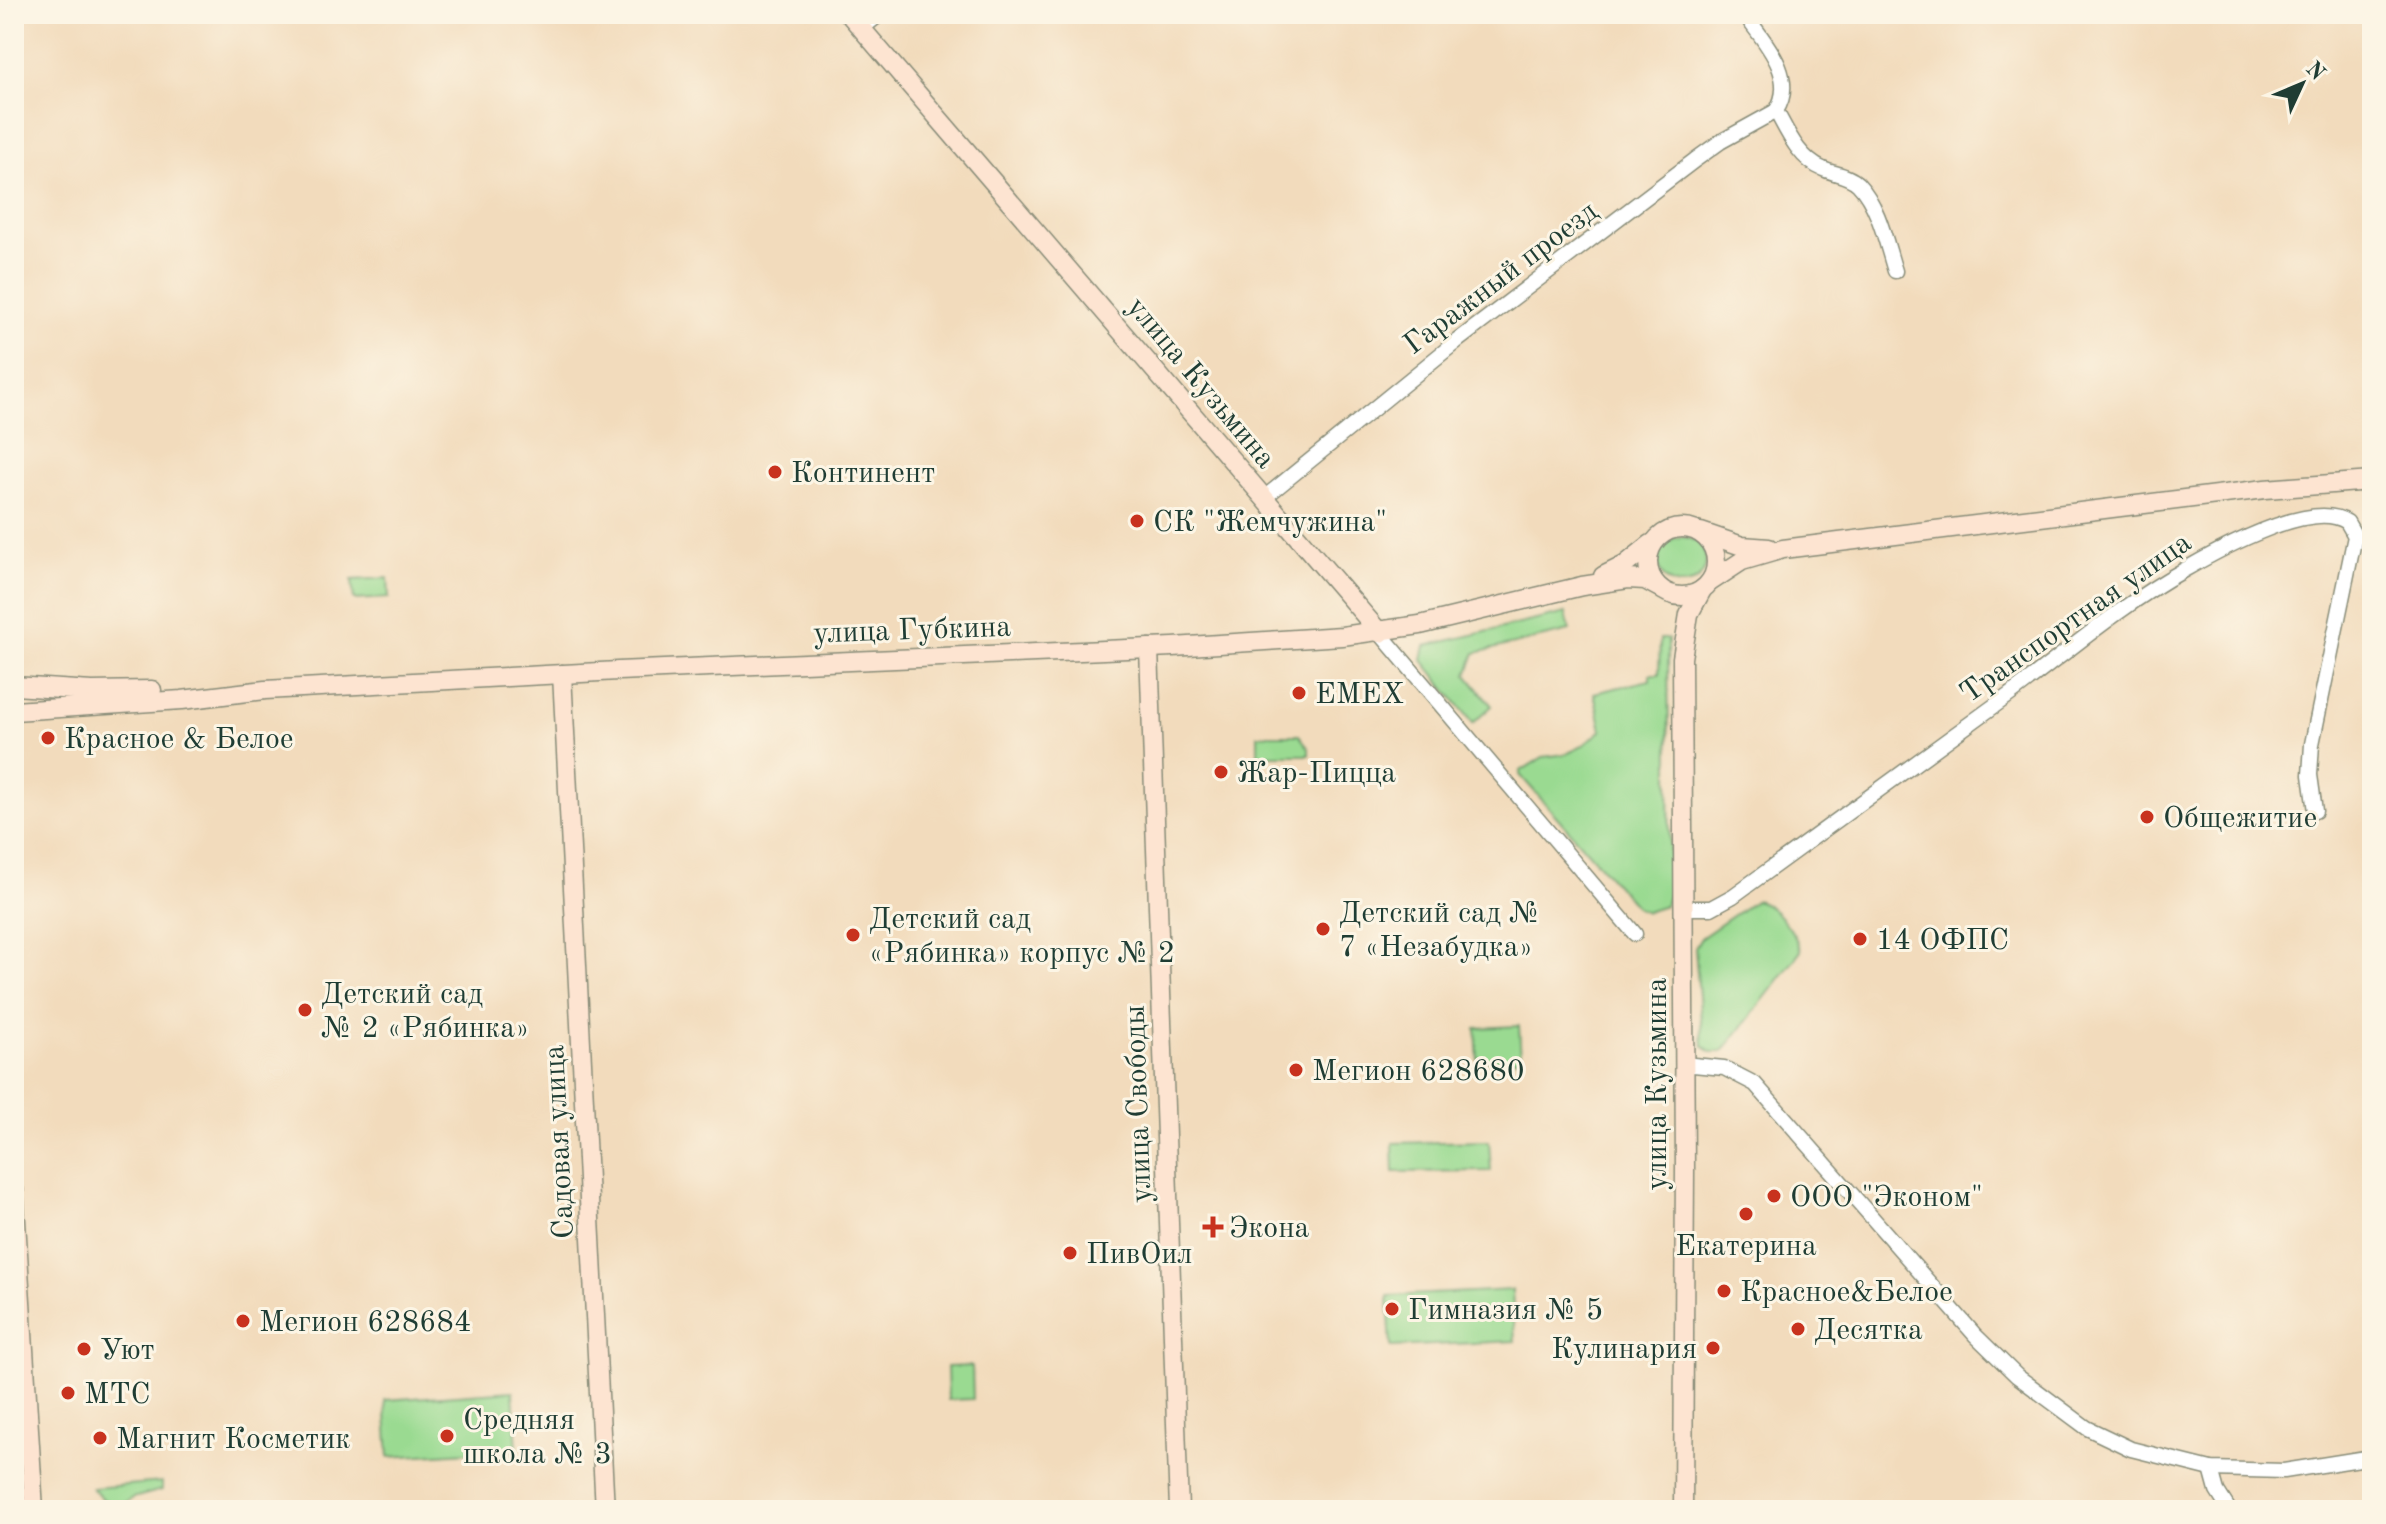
<svg xmlns="http://www.w3.org/2000/svg" width="2386" height="1524" viewBox="0 0 2386 1524" font-family="'Old Standard TT',serif">
  <style>
    .green { fill: #9ada91; stroke: #5c8c62; stroke-width: 2 }
    .lines { fill: none; stroke-linecap: round; stroke-linejoin: round }
    .street-casing { stroke: #888c78; stroke-width: 17 }
    .secondary-casing { stroke: #888c78; stroke-width: 21 }
    .street { stroke: #fff; stroke-width: 14 }
    .secondary { stroke: #fde4d1; stroke-width: 18 }
    .poi-dot { fill: #c8321e; stroke: #fcf5e5; stroke-width: 3 }
    .labels { text-anchor: middle; stroke-width: 6; stroke-linejoin: round; paint-order: stroke }
    .street-label { font-size: 30px; fill: #1f3d34; stroke: #fcf5e5 }
    .poi-label { font-size: 30px; fill: #1f3d34; stroke: #fcf5e5; text-anchor: start }
  </style>
  <rect width="100%" height="100%" fill="#fcf5e5"/>
  <filter id="ink" filterUnits="userSpaceOnUse"><feTurbulence type="fractalNoise" baseFrequency=".0125" numOctaves="2"/><feDisplacementMap in="SourceGraphic" scale="16" xChannelSelector="R" yChannelSelector="G"/><feConvolveMatrix kernelMatrix="1 2 1 2 8 2 1 2 1" color-interpolation-filters="sRGB"/></filter>
  <filter id="wash" filterUnits="userSpaceOnUse"><feTurbulence type="fractalNoise" baseFrequency=".006" numOctaves="4" result="noise"/><feDisplacementMap in="SourceGraphic" scale="32" xChannelSelector="R" yChannelSelector="G"/><feGaussianBlur stdDeviation="1.8" result="paint"/><feColorMatrix in="noise" values="0 0 0 0 0 0 0 0 0 0 0 0 0 0 0 0 0 1.4 0 .05"/><feComposite in="paint" operator="in"/></filter>
  <g filter="url(#wash)">
    <rect width="100%" height="100%" fill="#f2dbbc"/>
    <g class="green">
      <circle cx="1682" cy="561" r="24"/>
      <path d="M388 578 389 598 354 600 352 580Z"/>
      <path d="M1566 613 1570 631 1475 653 1467 675 1492 706 1473 723 1422 659 1425 646Z"/>
      <path d="M1660 639H1668L1670 891 1665 906 1646 912 1637 908 1520 775 1521 771 1543 757 1566 754 1581 747 1602 730 1594 693 1650 680V674H1659Z"/>
      <path d="M1258 735H1299L1309 748V755H1258Z"/>
      <path d="M1756 900C1776 906 1795 932 1801 951L1725 1049 1721 1052H1710L1703 1045 1695 948 1701 938Z"/>
      <path d="M1519 1026 1521 1059 1478 1061 1476 1028Z"/>
      <path d="M1489 1141 1491 1171 1394 1172 1393 1143Z"/>
      <path d="M1512 1290 1515 1341 1391 1347 1388 1296Z"/>
      <path d="M972 1366 973 1399 948 1400 947 1367Z"/>
      <path d="M513 1391 517 1449 389 1457 385 1400Z"/>
      <path d="M162 1482V1490L133 1498 114 1510 108 1509 110 1506 92 1488Z"/>
    </g>
  </g>
  <g filter="url(#ink)">
    <g class="lines">
      <g class="street-casing">
        <g id="street">
          <path d="M1751 23C1770 48 1796 80 1776 111 1788 133 1799 159 1823 169 1834 174 1849 175 1858 184 1879 206 1886 243 1895 271"/>
          <path d="M861 29 880 14"/>
          <path d="M1264 498 1457 341 1695 160 1720 142 1776 111"/>
          <path d="M1380 633 1635 934"/>
          <path d="M1683 908H1711L1733 896C1826 829 1919 761 2012 693 2068 651 2123 604 2184 570 2217 551 2312 498 2347 522L2355 536 2312 744 2310 775 2315 811"/>
          <path d="M1683 1064 1724 1068 1755 1084 1975 1335 2017 1376 2087 1428 2131 1449 2211 1469 2284 1471 2372 1457"/>
          <path d="M2211 1469 2217 1491 2229 1510"/>
        </g>
      </g>
      <g class="secondary-casing">
        <g id="secondary">
          <path d="M849 14 1380 633"/>
          <circle cx="1682" cy="562" r="34"/>
          <path d="M1701 532 1742 546 1769 548"/>
          <path d="M1603 576 1625 565 1651 544"/>
          <path d="M1710 582 1742 561 1783 549 2265 489 2372 481"/>
          <path d="M1149 648 1179 1510"/>
          <path d="M562 674 605 1510"/>
          <path d="M14 686 92 691 152 690"/>
          <path d="M14 711 182 700 265 690 618 671 1173 647 1342 636 1420 625 1582 586 1628 579 1645 580 1658 587"/>
          <path d="M14 1189 34 1510"/>
          <path d="M1683 1510 1685 1168 1682 658 1689 614 1702 590"/>
        </g>
      </g>
      <use href="#street" class="street"/>
      <use href="#secondary" class="secondary"/>
    </g>
  </g>
  <g class="poi-dot">
    <circle cx="775" cy="472" r="8"/>
    <circle cx="1137" cy="521" r="8"/>
    <circle cx="1299" cy="693" r="8"/>
    <circle cx="48" cy="738" r="8"/>
    <circle cx="1221" cy="772" r="8"/>
    <circle cx="2147" cy="817" r="8"/>
    <circle cx="1323" cy="929" r="8"/>
    <circle cx="853" cy="935" r="8"/>
    <circle cx="1860" cy="939" r="8"/>
    <circle cx="305" cy="1010" r="8"/>
    <circle cx="1296" cy="1070" r="8"/>
    <circle cx="1774" cy="1196" r="8"/>
    <circle cx="1746" cy="1214" r="8"/>
    <path d="M1209 1215h8v8h8v8h-8v8h-8v-8h-8v-8h8z"/>
    <circle cx="1070" cy="1253" r="8"/>
    <circle cx="1724" cy="1291" r="8"/>
    <circle cx="1392" cy="1309" r="8"/>
    <circle cx="243" cy="1321" r="8"/>
    <circle cx="1798" cy="1329" r="8"/>
    <circle cx="1713" cy="1348" r="8"/>
    <circle cx="84" cy="1349" r="8"/>
    <circle cx="68" cy="1393" r="8"/>
    <circle cx="447" cy="1436" r="8"/>
    <circle cx="100" cy="1438" r="8"/>
  </g>
  <g class="labels">
    <g class="street-label">
      <text transform="translate(1500 277) rotate(-37)" y="10">Гаражный проезд</text>
      <text transform="translate(1202 382) rotate(50)" y="10">улица Кузьмина</text>
      <text transform="translate(2075 617) rotate(-35)" y="10">Транспортная улица</text>
      <text transform="translate(912 629) rotate(-2)" y="10">улица Губкина</text>
      <text transform="translate(1656 1084) rotate(-90)" y="10">улица Кузьмина</text>
      <text transform="translate(1137 1104) rotate(-92)" y="10">улица Свободы</text>
      <text transform="translate(558 1142) rotate(-93)" y="10">Садовая улица</text>
    </g>
    <g class="poi-label">
      <text x="791" y="482">Континент</text>
      <text x="1153" y="531">СК "Жемчужина"</text>
      <text x="1315" y="703">EMEX</text>
      <text x="64" y="748">Красное &amp; Белое</text>
      <text x="1237" y="782">Жар-Пицца</text>
      <text x="2163" y="827">Общежитие</text>
      <text x="1339" y="922">Детский сад №<tspan x="1339" dy="34">7 «Незабудка»</tspan></text>
      <text x="869" y="928">Детский сад<tspan x="869" dy="34">«Рябинка» корпус № 2</tspan></text>
      <text x="1876" y="949">14 ОФПС</text>
      <text x="321" y="1003">Детский сад<tspan x="321" dy="34">№ 2 «Рябинка»</tspan></text>
      <text x="1312" y="1080">Мегион 628680</text>
      <text x="1790" y="1206">ООО "Эконом"</text>
      <text x="1229" y="1237">Экона</text>
      <text x="1746" y="1255" text-anchor="middle">Екатерина</text>
      <text x="1086" y="1263">ПивОил</text>
      <text x="1740" y="1301">Красное&amp;Белое</text>
      <text x="1408" y="1319">Гимназия № 5</text>
      <text x="259" y="1331">Мегион 628684</text>
      <text x="1814" y="1339">Десятка</text>
      <text x="1697" y="1358" text-anchor="end">Кулинария</text>
      <text x="100" y="1359">Уют</text>
      <text x="84" y="1403">МТС</text>
      <text x="463" y="1429">Средняя<tspan x="463" dy="34">школа № 3</tspan></text>
      <text x="116" y="1448">Магнит Косметик</text>
    </g>
  </g>
  <rect width="2386" height="1524" fill="none" stroke="#fcf5e5" stroke-width="48"/>
  <g transform="translate(2302 84) rotate(46)" stroke="#fcf5e5" stroke-width="6" paint-order="stroke">
  <path d="M0-6L14 30L0 20L-14 30Z" fill="#1f3d34"/>
  <text y="-12" font-size="22" font-weight="bold" text-anchor="middle" fill="#1f3d34">N</text>
  </g>
</svg>
